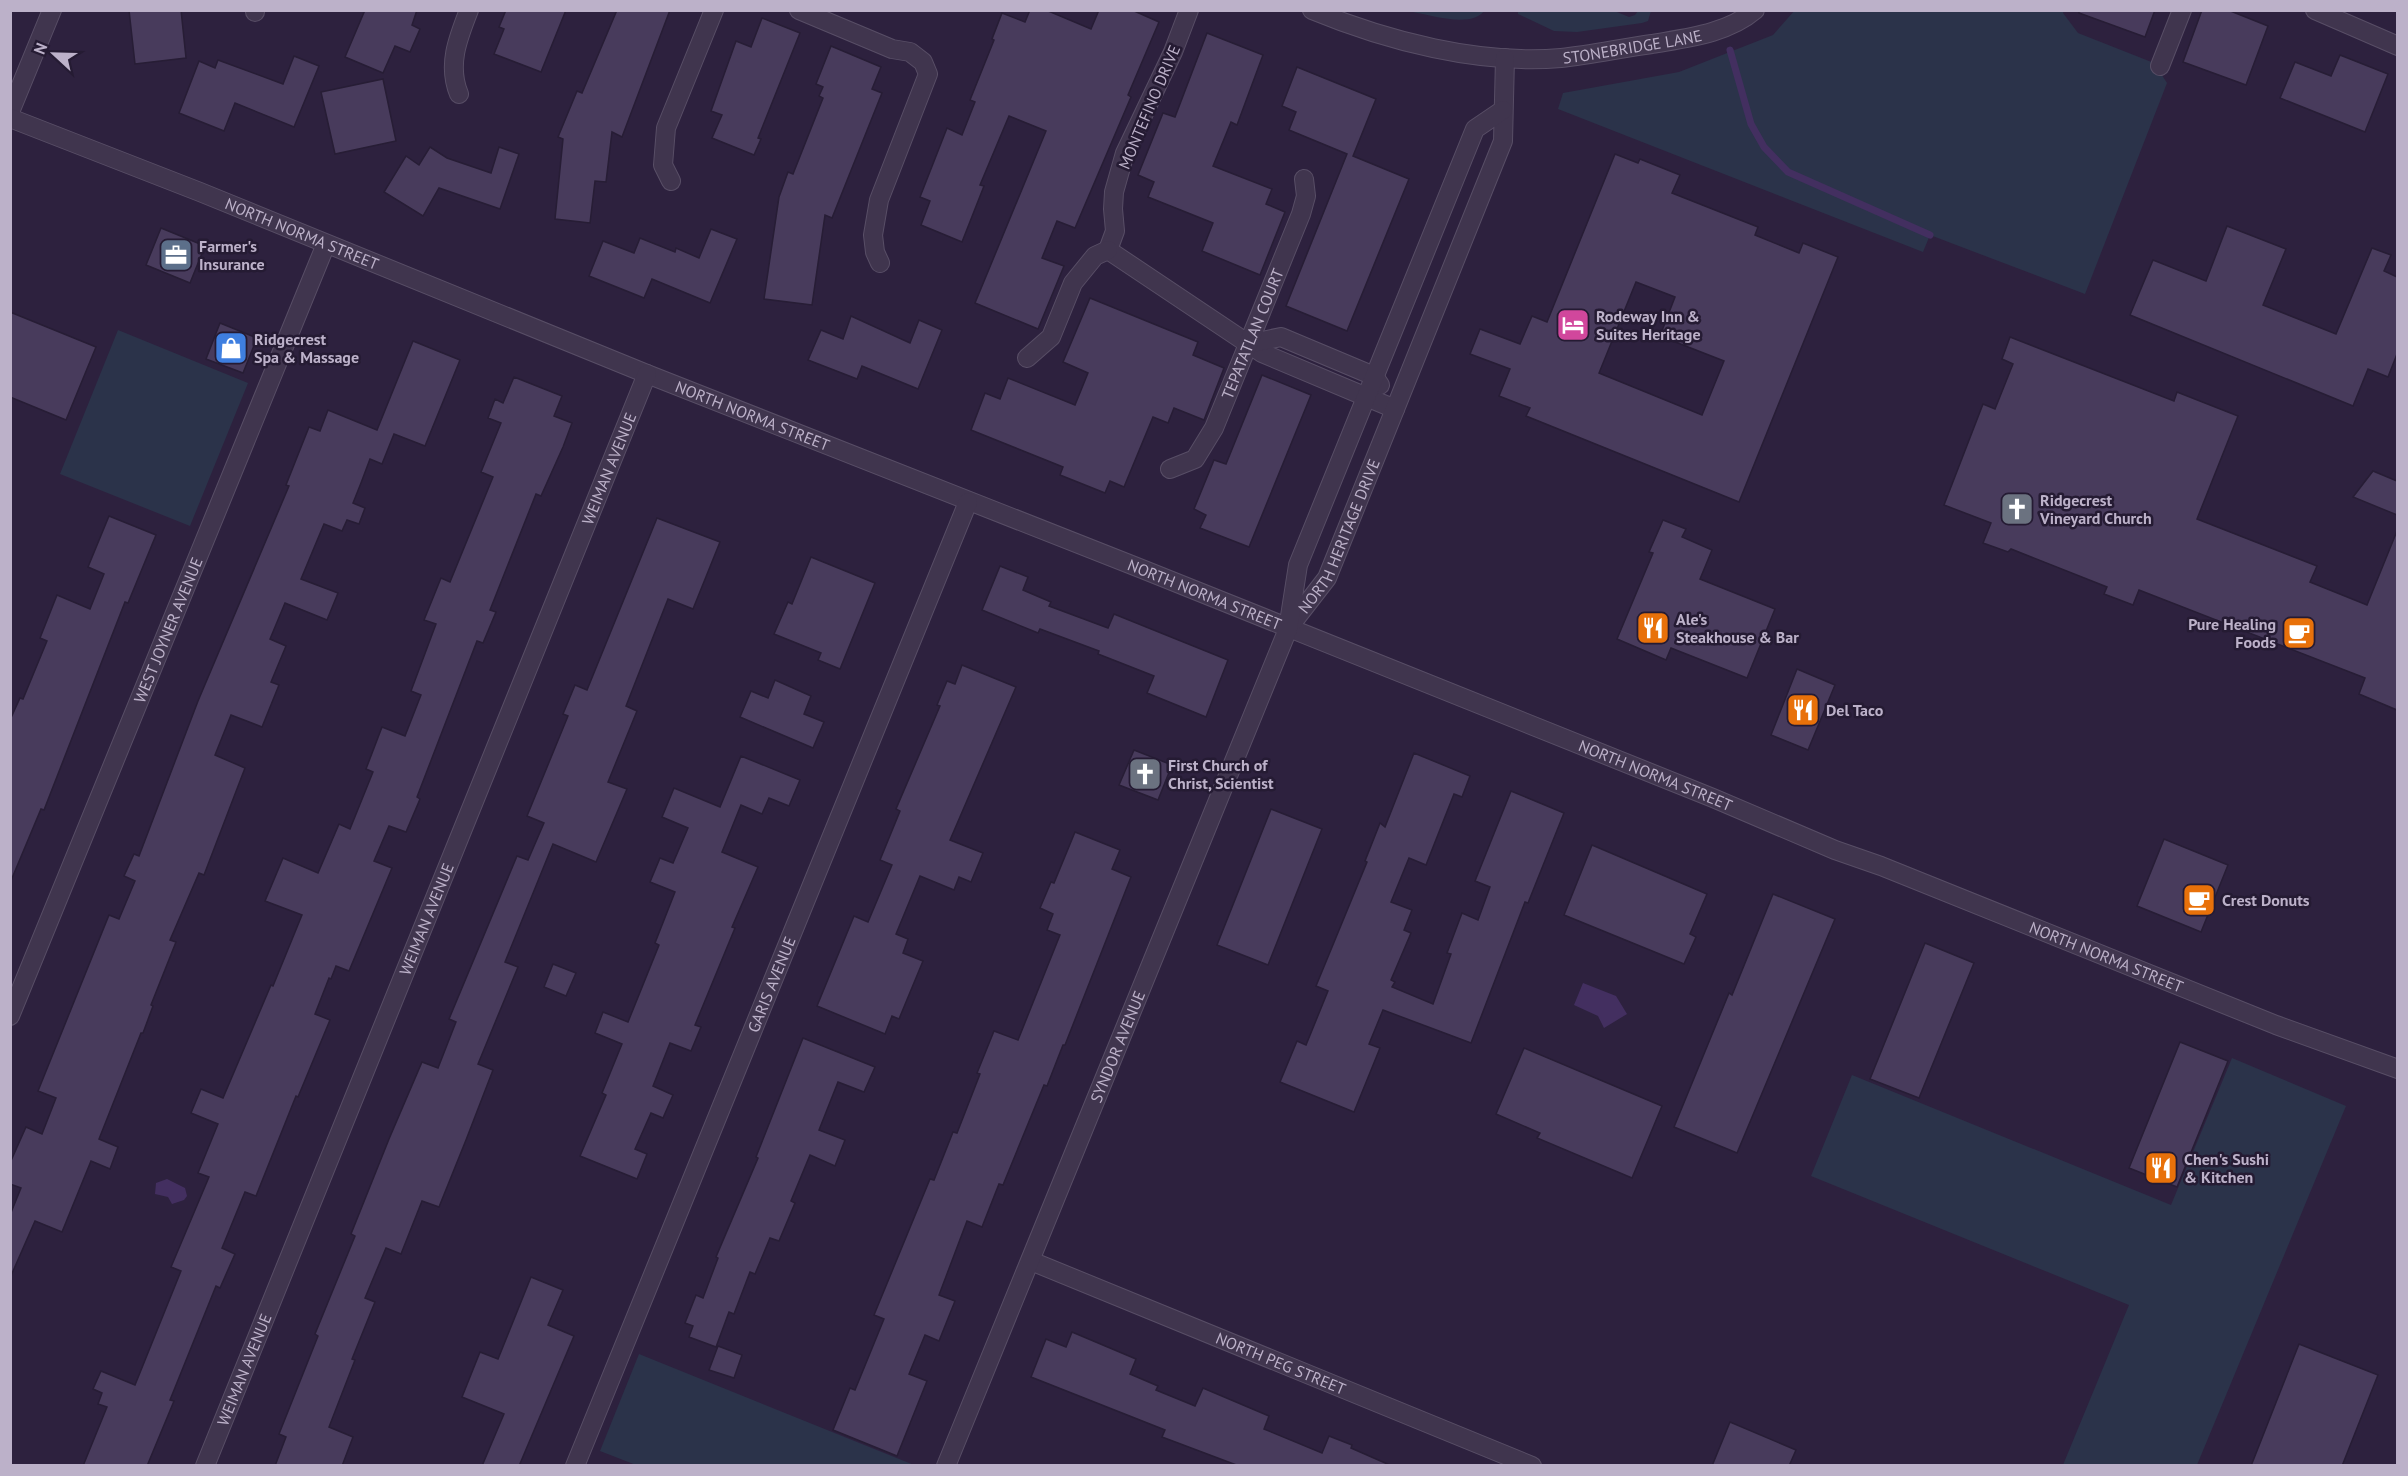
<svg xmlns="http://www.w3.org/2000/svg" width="2408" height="1476" viewBox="0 0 2408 1476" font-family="'PT Sans',sans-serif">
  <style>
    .green { fill: #2b334a }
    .water { fill: #432f60 }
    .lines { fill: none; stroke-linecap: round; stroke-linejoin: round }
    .stream { stroke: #432f60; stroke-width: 7 }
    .building { fill: #483b5c; stroke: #271d35; stroke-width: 1.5; fill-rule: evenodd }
    .minor-casing { stroke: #584e66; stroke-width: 20 }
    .minor { stroke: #40354e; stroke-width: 18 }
    .labels { text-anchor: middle; stroke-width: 5; stroke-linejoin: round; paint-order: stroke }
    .street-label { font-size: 16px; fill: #bcb1c9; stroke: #251b33 }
    .poi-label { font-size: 16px; font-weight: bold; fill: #bcb1c9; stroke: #251b33; text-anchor: start }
  </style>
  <rect width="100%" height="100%" fill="#2d213e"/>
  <g class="green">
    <path d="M1518 10H1612L1629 17 1635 15 1638 11H1651L1648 21 1642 23 1577 32 1554 31 1518 14Z"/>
    <path d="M1795 10 2064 11 2063 13 2078 33 2154 63 2167 83 2085 294 1930 235 1923 252 1558 109 1563 93 1679 72 1773 35Z"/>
    <path d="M1408 11H1484C1471 29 1427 14 1408 11Z"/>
    <path d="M118 330 248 383 190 526 60 474Z"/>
    <path d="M2232 1058 2346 1106 2197 1465H2063L2129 1305 1811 1176 1852 1075 2171 1205Z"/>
    <path d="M639 1354 914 1465H636L600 1451Z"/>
  </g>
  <g class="water">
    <path d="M1583 983 1616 996 1627 1014 1604 1028 1598 1016 1574 1005Z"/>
    <path d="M167 1179 185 1188 187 1196 184 1200 172 1204 168 1197 155 1194 156 1183Z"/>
  </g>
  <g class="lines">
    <path class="stream" d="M1730 50 1751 124 1764 147 1788 172 1930 235"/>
  </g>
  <g class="building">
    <path d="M129 10H181L186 58 135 64Z"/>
    <path d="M365 10H417L412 25 420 29 410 52 395 46 383 73 345 57Z"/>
    <path d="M506 10H566L541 72 494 54 504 29 499 27Z"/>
    <path d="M617 10H670L622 137 612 132 606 182 595 181 590 223 555 219 563 139 558 137 577 91 582 93Z"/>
    <path d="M1030 10H1046L1091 29 1099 10H1132L1159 22 1128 95 1131 97 1075 228 1057 221 1042 258 1064 266 1038 329 975 303 1046 131 1009 116 980 185 984 186 962 242 921 225 930 201 920 197 947 128 962 135 975 102 970 100 994 40 992 39 1002 13 1025 22Z"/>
    <path d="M2079 10H2155L2145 37 2079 13Z"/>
    <path d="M2202 10H2228L2268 26 2246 85 2183 62Z"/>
    <path d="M762 18 800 33 758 138 761 139 754 155 712 138 722 115 711 111 736 41 751 47Z"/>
    <path d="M1207 33 1263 55 1237 125 1231 122 1213 166 1272 189 1266 204 1285 212 1260 275 1202 251 1213 223 1148 197 1154 182 1138 175 1163 113 1175 117Z"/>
    <path d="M831 46 881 67 872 89 882 93 832 218 825 215 812 305 764 299 779 197 788 172 793 174 823 98 819 96 823 87 816 84Z"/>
    <path d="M2340 55 2388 74 2365 132 2280 98 2295 62 2331 76Z"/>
    <path d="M294 56 319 66 294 127 235 103 224 131 179 113 199 61 215 68 218 60 283 84Z"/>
    <path d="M1297 67 1376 99 1353 156 1409 179 1347 331 1286 306 1347 154 1289 130 1296 112 1282 106Z"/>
    <path d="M383 79 396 141 335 154 321 92Z"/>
    <path d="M430 147 447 158 491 173 499 147 519 154 500 209 439 188 423 216 384 192 406 156 419 165Z"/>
    <path d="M1615 154 1638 163 1640 159 1680 175 1672 193 1758 227 1755 235 1799 253 1803 243 1838 257 1739 502 1526 416 1530 408 1499 396 1510 369 1470 354 1480 329 1520 344 1532 316 1547 322ZM1636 282 1675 297 1660 336 1724 361 1702 415 1599 373Z"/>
    <path d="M2227 226 2286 249 2263 305 2336 334 2372 248 2391 255 2384 271 2397 277V354L2388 377 2368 369 2353 406 2130 315 2153 260 2206 281Z"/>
    <path d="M161 228 205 246 190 283 146 265Z"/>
    <path d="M711 229 737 239 710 303 652 279 644 298 589 276 603 241 634 253 640 238 675 252 676 248 699 258Z"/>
    <path d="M1090 298 1198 342 1193 355 1224 368 1204 420 1174 408 1168 423 1153 417 1124 487 1110 481 1105 493 1060 475 1063 467 971 430 985 393 1000 399 1008 378 1075 405 1088 373 1063 362Z"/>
    <path d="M10 312 96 347 66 420 10 397Z"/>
    <path d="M851 316 910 343 919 320 942 330 918 389 862 366 857 379 808 360 821 330 843 339Z"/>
    <path d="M220 323 257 338 243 373 206 359Z"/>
    <path d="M2010 337 2174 401 2177 392 2238 416 2197 519 2317 566 2310 582 2367 605 2397 531V710L2359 694 2365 678 2139 590 2133 605 2104 594 2107 587 2011 549 2008 552 1983 543 1991 523 1944 505 1983 404 1995 409 2013 364 2002 359Z"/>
    <path d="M413 341 460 360 425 446 394 434 382 464 370 459 361 483 353 503 365 508 359 524 347 520 342 531 324 524 301 579 338 593 327 620 285 603 270 639 286 646 271 682 279 685 262 727 231 715 215 755 245 768 204 875 199 873 170 940 176 942 151 1005 153 1006 143 1033H141L99 1139 118 1147 110 1169 91 1161 62 1232 35 1221 10 1278V1215L21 1188 10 1184V1163L26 1127 42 1134 56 1098 38 1091 109 915 119 919 135 881 124 876 134 854 139 856 198 701 289 486 286 485 309 427 320 431 328 410 377 430Z"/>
    <path d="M1262 375 1311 395 1249 547 1200 528 1206 515 1194 509 1214 460 1226 464Z"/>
    <path d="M514 377 562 396 554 416 572 423 563 447 541 496 536 494 490 610 496 612 483 643 477 641 417 797 420 799 406 832 389 826 374 861 392 868 349 971 336 966 331 979 329 978 315 1014 330 1020 298 1097 296 1096 256 1196 245 1192 222 1248 235 1254 220 1288 216 1286 170 1400 174 1401 147 1466H83L107 1407 98 1404 102 1393 93 1389 101 1371 135 1385 181 1271 171 1267 209 1177 198 1173 218 1124 191 1113 201 1089 223 1098 271 985 273 986 302 915 265 901 283 858 318 873 339 824 350 829 373 772 366 769 382 727 405 736 421 695 411 691 436 624 424 620 441 578 450 582 493 477 481 472 501 423 488 418 495 399 503 403Z"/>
    <path d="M2373 471 2397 481V515L2353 497Z"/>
    <path d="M109 516 156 535 128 603 125 602 44 810 41 809 10 883V720L20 698 23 699 47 641 40 638 57 595 90 609 104 574 88 567Z"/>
    <path d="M657 518 720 542 693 609 668 599 626 706 637 711 608 782 627 789 596 862 553 844 505 962 518 967 478 1064 493 1070 466 1140 439 1207 422 1201 401 1254 386 1248 365 1298 375 1302 352 1359 355 1360 329 1427 353 1437 342 1466H275L286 1437 279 1434 318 1336 315 1334 355 1236 351 1234 389 1139 422 1062 438 1068 456 1022 449 1019 517 856 528 860 544 823 527 816 568 716 563 714 575 685 587 690Z"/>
    <path d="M1663 520 1686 529 1682 537 1712 550 1700 579 1775 609 1747 678 1671 648 1666 660 1617 639 1653 553 1649 552Z"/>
    <path d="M811 557 875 583 840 669 818 660 821 653 774 634 788 602 792 604Z"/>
    <path d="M1000 566 1028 577 1023 590 1051 602 1049 606 1108 628 1114 614 1228 660 1206 717 1147 693 1154 676 1098 654 1099 651 1040 629 1038 633 982 610Z"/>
    <path d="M962 665 1016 687 950 840 983 853 971 882 959 877 954 890 920 876 896 934 908 939 903 953 923 961 899 1019 892 1016 885 1034 817 1006 854 916 868 922 892 865 880 860 900 811 896 809 940 706 937 705 947 681 955 684Z"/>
    <path d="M1797 669 1835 685 1808 750 1771 735Z"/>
    <path d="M775 680 811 696 804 714 824 722 813 748 740 717 751 691 768 698Z"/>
    <path d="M1134 750 1172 765 1158 800 1119 785Z"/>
    <path d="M1414 753 1470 776 1462 797 1454 794 1426 865 1409 858 1391 902 1412 910 1404 930 1411 933 1391 980 1395 982 1392 987 1433 1004 1451 954 1447 953 1462 913 1478 920 1490 887 1475 881 1511 791 1564 813 1528 903 1525 902 1471 1043 1383 1010 1369 1044 1380 1048 1354 1112 1280 1082 1297 1041 1306 1045 1328 991 1316 986 1367 862 1365 861 1380 823 1385 827Z"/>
    <path d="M741 756 800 780 789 806 769 798 762 814 741 805 722 852 758 867 732 927 735 928 695 1025 701 1027 691 1051 670 1043 653 1086 673 1095 663 1118 651 1113 635 1149 647 1154 637 1179 580 1156 606 1095 602 1093 622 1044 595 1033 603 1012 628 1022 659 945 655 943 675 892 650 882 660 858 673 863 688 828 662 817 674 788 720 807Z"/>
    <path d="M1271 809 1322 829 1268 965 1217 945Z"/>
    <path d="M1075 832 1120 850 1112 869 1131 877 1065 1045H1063L1047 1086 1044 1085 1003 1185 999 1184 982 1227 967 1221 939 1295 955 1301 939 1341 925 1335 909 1374 927 1381 897 1456 833 1430 850 1388 855 1390 884 1319 874 1315 930 1179 934 1180 953 1132 957 1133 980 1074 977 1073 994 1031 1018 1040 1060 935 1047 930 1053 914 1040 908 1051 882 1054 883Z"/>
    <path d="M2164 839 2228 865 2201 932 2137 906Z"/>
    <path d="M1592 845 1707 894 1690 934 1696 937 1684 964 1564 915Z"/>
    <path d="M1773 894 1835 919 1737 1153 1674 1127 1729 993 1732 995Z"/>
    <path d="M1925 943 1974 963 1919 1098 1870 1079Z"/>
    <path d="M553 964 576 973 566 996 544 987Z"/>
    <path d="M803 1038 875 1067 864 1092 838 1082 819 1130 845 1140 835 1166 810 1155 791 1201 795 1203 779 1241 770 1238 755 1274 750 1272 734 1314 729 1312 716 1347 689 1337 693 1326 685 1323 696 1295 703 1298 718 1258 716 1257 758 1158 756 1157Z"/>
    <path d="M2180 1042 2228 1061 2177 1187 2129 1168Z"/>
    <path d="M1524 1048 1662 1106 1632 1178 1537 1138 1540 1133 1496 1114Z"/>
    <path d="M531 1277 563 1290 548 1325 574 1336 519 1466H482L504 1414 462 1397 480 1352 498 1359Z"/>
    <path d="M1072 1332 1136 1359 1130 1374 1158 1386 1156 1390 1195 1406 1203 1388 1269 1416 1264 1429 1322 1453 1329 1436 1352 1445 1351 1448 1392 1466H1239L1162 1437 1165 1430 1031 1377 1046 1339 1066 1347Z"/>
    <path d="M2299 1344 2378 1375 2342 1466H2251Z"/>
    <path d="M718 1346 742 1355 734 1378 709 1370Z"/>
    <path d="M1730 1422 1796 1450 1789 1466H1712Z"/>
  </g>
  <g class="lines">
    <g class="minor-casing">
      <g id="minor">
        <path d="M255 10V12"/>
        <path d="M799 10 892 49 910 52 923 62 928 74 879 200 873 235 875 252 880 263"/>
        <path d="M1189 10 1173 52 1125 153 1114 192 1113 209 1115 231 1108 250 1262 353 1395 409"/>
        <path id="s1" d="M1312 10C1387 41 1479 65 1561 58 1591 55 1622 48 1652 44 1686 38 1727 34 1755 10"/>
        <path d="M2315 10 2398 46"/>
        <path d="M2160 66 2182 10"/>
        <path d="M459 94C447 65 458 38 469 10"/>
        <path d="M10 112 52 10"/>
        <path id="s2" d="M10 118 200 192 647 374 1142 569 1713 798 1835 850 1881 866 2276 1025 2398 1069"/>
        <path d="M671 181 663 165 666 128 714 10"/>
        <path d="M1248 344 1281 337 1374 376 1380 385"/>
        <path d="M1027 358 1051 337 1073 283 1095 256 1108 250"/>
        <path id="s3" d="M1170 469 1195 459 1214 428 1301 214 1306 196 1304 179"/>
        <path id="s4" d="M1289 627 1327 578 1503 141 1505 58"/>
        <path id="s5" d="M10 1016 326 244"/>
        <path id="s6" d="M1031 1261 1532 1466"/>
        <path id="s7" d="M205 1466 647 374"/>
        <path id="s8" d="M575 1466 968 502"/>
        <path id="s9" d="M946 1466 1288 629 1298 565 1475 129 1503 110"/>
      </g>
    </g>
    <use href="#minor" class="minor"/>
  </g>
  <defs>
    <g id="office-square" transform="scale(1.725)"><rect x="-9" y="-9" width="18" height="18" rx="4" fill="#5c6f8a" stroke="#251b33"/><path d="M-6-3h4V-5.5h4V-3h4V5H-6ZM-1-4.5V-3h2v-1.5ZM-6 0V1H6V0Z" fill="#fff"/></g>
    <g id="hotel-square" transform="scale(1.725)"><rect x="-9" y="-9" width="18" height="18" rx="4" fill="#d1479c" stroke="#251b33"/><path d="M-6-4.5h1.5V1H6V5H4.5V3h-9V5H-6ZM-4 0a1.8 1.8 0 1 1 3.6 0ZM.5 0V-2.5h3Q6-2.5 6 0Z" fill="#fff"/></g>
    <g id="shop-square" transform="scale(1.725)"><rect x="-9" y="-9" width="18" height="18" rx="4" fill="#3f7fe0" stroke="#251b33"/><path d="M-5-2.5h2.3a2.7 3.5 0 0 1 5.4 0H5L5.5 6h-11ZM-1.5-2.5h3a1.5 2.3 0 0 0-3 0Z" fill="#fff"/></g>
    <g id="church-square" transform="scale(1.725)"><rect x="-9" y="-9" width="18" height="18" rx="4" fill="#6b7280" stroke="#251b33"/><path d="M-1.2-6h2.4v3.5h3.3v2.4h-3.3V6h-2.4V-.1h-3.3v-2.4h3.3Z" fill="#fff"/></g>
    <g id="restaurant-square" transform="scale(1.725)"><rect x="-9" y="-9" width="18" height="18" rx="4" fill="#e8710a" stroke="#251b33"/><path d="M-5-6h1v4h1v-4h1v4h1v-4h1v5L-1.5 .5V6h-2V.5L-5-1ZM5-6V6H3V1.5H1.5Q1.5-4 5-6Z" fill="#fff"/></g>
    <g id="cafe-square" transform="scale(1.725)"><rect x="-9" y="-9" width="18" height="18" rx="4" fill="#e8710a" stroke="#251b33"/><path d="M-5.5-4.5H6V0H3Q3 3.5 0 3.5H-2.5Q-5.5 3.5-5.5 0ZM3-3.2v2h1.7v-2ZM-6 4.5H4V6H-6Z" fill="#fff"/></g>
  </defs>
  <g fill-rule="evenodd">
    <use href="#office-square" x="176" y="255"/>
    <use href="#hotel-square" x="1573" y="325"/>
    <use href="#shop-square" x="231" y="348"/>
    <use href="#church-square" x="2017" y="509"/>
    <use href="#restaurant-square" x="1653" y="628"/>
    <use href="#cafe-square" x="2299" y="633"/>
    <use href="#restaurant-square" x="1803" y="710"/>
    <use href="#church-square" x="1145" y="774"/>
    <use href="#cafe-square" x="2199" y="900"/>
    <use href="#restaurant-square" x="2161" y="1168"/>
  </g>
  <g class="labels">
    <g class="street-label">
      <text dy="6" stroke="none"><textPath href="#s1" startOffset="328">STONEBRIDGE LANE</textPath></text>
      <text transform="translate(1149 107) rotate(-67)" y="6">MONTEFINO DRIVE</text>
      <text dy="6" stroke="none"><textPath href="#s2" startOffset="314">NORTH NORMA STREET</textPath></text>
      <text dy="6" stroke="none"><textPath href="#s3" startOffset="165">TEPATATLAN COURT</textPath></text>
      <text dy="6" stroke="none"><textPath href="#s2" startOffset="800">NORTH NORMA STREET</textPath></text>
      <text dy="6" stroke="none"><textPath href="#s7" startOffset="1076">WEIMAN AVENUE</textPath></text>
      <text dy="6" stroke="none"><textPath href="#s4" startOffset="105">NORTH HERITAGE DRIVE</textPath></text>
      <text dy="6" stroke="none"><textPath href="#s2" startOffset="1286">NORTH NORMA STREET</textPath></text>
      <text dy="6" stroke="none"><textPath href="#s5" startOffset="417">WEST JOYNER AVENUE</textPath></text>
      <text dy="6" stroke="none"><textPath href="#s2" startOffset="1772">NORTH NORMA STREET</textPath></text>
      <text dy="6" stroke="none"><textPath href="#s7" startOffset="590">WEIMAN AVENUE</textPath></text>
      <text dy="6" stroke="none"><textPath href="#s2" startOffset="2258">NORTH NORMA STREET</textPath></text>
      <text dy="6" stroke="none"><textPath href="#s8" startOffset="520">GARIS AVENUE</textPath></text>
      <text dy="6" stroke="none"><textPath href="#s9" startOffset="453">SYNDOR AVENUE</textPath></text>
      <text dy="6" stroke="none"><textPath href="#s6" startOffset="270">NORTH PEG STREET</textPath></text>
      <text dy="6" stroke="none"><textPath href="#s7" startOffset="104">WEIMAN AVENUE</textPath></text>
    </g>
    <g class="poi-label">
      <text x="199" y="252">Farmer's<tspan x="199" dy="18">Insurance</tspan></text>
      <text x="1596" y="322">Rodeway Inn &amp;<tspan x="1596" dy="18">Suites Heritage</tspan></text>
      <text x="254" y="345">Ridgecrest<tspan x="254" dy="18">Spa &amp; Massage</tspan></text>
      <text x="2040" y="506">Ridgecrest<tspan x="2040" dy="18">Vineyard Church</tspan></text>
      <text x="1676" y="625">Ale's<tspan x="1676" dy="18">Steakhouse &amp; Bar</tspan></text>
      <text x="2276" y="630" text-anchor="end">Pure Healing<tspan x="2276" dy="18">Foods</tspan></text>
      <text x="1826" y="716">Del Taco</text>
      <text x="1168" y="771">First Church of<tspan x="1168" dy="18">Christ, Scientist</tspan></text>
      <text x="2222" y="906">Crest Donuts</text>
      <text x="2184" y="1165">Chen's Sushi<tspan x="2184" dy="18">&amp; Kitchen</tspan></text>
    </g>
  </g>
  <rect width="2408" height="1476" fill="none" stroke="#bcb1c9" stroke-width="24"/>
  <g transform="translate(54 54) rotate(292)" stroke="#251b33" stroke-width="4.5" paint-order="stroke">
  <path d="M0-4.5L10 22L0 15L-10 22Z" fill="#bcb1c9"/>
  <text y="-9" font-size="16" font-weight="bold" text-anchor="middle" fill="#bcb1c9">N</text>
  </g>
</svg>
